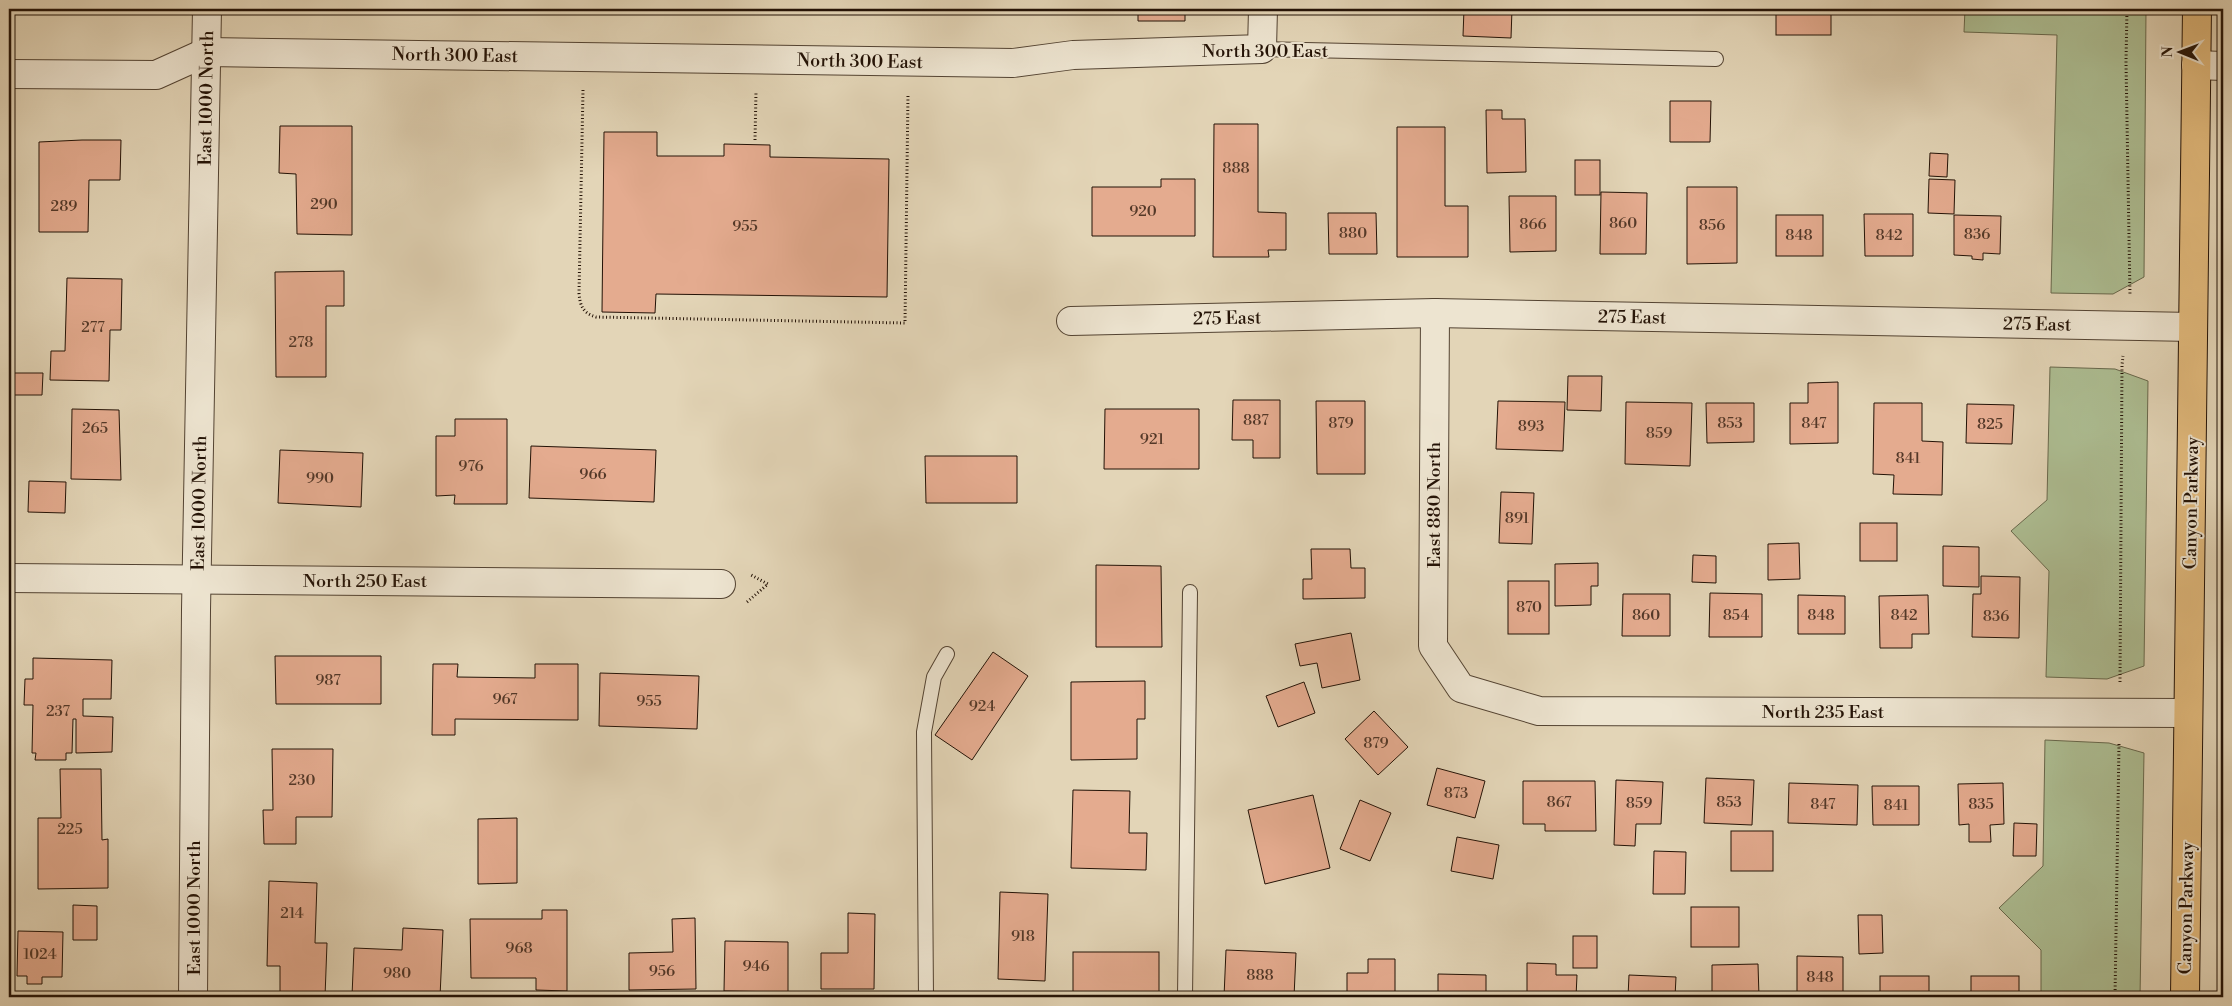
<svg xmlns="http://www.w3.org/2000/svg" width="2232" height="1006" viewBox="0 0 2232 1006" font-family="'Libre Bodoni',serif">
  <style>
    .green { fill: #adbe93; stroke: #68684c }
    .building { fill: #e4ab8f; stroke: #231206 }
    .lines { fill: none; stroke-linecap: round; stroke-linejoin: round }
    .lane-casing { stroke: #534332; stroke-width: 16 }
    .street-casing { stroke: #534332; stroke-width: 30 }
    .highway-casing { stroke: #231206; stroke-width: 30 }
    .path { stroke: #231206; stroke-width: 3; stroke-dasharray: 1 2.5; stroke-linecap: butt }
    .lane { stroke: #ede4d0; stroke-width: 14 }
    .street { stroke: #ede4d0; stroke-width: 28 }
    .highway { stroke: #e2ba7c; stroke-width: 28 }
    .labels { text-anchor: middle; stroke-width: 4; stroke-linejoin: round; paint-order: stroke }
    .number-label { font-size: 15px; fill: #533828 }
    .street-label { font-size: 18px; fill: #231206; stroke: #ede4d0 }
  </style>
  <rect width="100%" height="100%" fill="#e3d5b7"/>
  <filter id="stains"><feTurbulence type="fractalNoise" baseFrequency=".004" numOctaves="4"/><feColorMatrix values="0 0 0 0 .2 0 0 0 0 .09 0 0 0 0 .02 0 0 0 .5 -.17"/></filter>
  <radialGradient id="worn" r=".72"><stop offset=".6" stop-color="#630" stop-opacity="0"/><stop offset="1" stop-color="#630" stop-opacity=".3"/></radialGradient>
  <g class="green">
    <path d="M1965 9H2146L2144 277 2113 294 2051 293 2057 35 1964 32Z"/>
    <path d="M2050 367 2115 369 2148 381 2144 666 2107 679 2046 677 2049 571 2011 531 2047 500Z"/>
    <path d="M2045 740 2109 743 2144 753 2140 997H2041V950L1999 908 2043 866Z"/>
  </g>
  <g class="building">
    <path d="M1107 9H1185V21H1138V10Z"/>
    <path d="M1464 9H1512L1511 38 1463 36Z"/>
    <rect x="1776" y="9" width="55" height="26"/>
    <path d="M1670 101H1711L1710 142H1670Z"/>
    <path d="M1486 110H1502V119H1525L1526 172 1487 173Z"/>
    <path d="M1214 124H1258V212L1286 213V250H1268L1269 257H1213Z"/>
    <path d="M280 126H352V235L297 234 296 174 279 173Z"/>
    <path d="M1397 127H1445V206H1468V257H1397Z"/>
    <path d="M604 132H657V156H724V144L770 145V157L889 159 887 297 656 294 655 313 602 312Z"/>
    <path d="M82 140H121L120 180H89L88 232H39V142Z"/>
    <path d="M1930 153 1948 154 1947 177 1929 176Z"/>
    <rect x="1575" y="160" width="25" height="35"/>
    <path d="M1161 179H1195V236H1092V187H1161Z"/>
    <path d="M1929 179 1955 180 1954 214 1928 213Z"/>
    <path d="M1687 187H1737V263L1687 264Z"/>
    <path d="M1601 192 1647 193 1646 254H1600Z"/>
    <path d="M1509 196H1556V251L1510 252Z"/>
    <path d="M1328 213H1376L1377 254H1329Z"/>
    <path d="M1864 214H1913V256H1865Z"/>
    <rect x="1776" y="215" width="47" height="41"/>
    <path d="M1954 215 2001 216 2000 254 1983 253V260L1972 259V256L1954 255Z"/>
    <path d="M344 271V306H326V377H276L275 272Z"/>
    <path d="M67 278 122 279 121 330H110L109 381 50 380 51 351H65Z"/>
    <path d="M9 373H43L42 395H9Z"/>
    <path d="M1568 376H1602L1601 411 1567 410Z"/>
    <path d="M1838 382V443L1790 444V403H1808V383Z"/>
    <path d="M1233 400H1280V458H1253V440H1232Z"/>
    <path d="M1316 401H1365V474H1317Z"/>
    <path d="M1498 401 1565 402 1563 451 1496 449Z"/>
    <path d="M1626 402 1692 403 1690 466 1625 464Z"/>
    <path d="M1706 403H1754V442L1707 443Z"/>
    <path d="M1874 403H1922V441L1943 442 1942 495 1893 494 1894 475 1873 474Z"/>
    <path d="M1967 404 2014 405 2012 444 1966 443Z"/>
    <path d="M72 409 119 410 121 480 71 479Z"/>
    <path d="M1105 409H1199V469H1104Z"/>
    <path d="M455 419H507V504H454L455 495 436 496V436H455Z"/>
    <path d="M531 446 656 450 654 502 529 498Z"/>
    <path d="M280 450 363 453 361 507 278 503Z"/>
    <path d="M925 456H1017V503H926Z"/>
    <path d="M29 481 66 482 65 513 28 512Z"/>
    <path d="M1501 492 1534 493 1532 544 1499 543Z"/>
    <rect x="1860" y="523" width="37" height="38"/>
    <path d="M1799 543 1800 579 1768 580V544Z"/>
    <path d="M1943 546 1979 547V587L1943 586Z"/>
    <path d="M1311 549H1350L1351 568H1365V598L1303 599V579H1312Z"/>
    <path d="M1693 555 1716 556V583L1692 582Z"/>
    <path d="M1598 563V586H1591V605L1555 606V564Z"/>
    <path d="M1096 565 1161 566 1162 647H1096Z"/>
    <path d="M1981 576 2020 577 2019 638 1972 637 1973 594H1981Z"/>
    <rect x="1508" y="581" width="41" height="53"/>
    <path d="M1710 593 1762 594V637H1709Z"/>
    <path d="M1623 594H1670V636H1622Z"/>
    <path d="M1798 595 1845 596V634H1798Z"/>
    <path d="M1928 595 1929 634H1912V648H1880L1879 596Z"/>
    <path d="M1351 633 1360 680 1322 688 1317 663 1300 666 1295 644Z"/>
    <path d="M993 652 1028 676 972 760 935 735Z"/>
    <path d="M275 656H381V704H276Z"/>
    <path d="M33 658 112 660 111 699H83V716L113 717 112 752 76 753V719H73L72 753H66V760H35L36 753H32L33 705H24L25 679H33Z"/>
    <path d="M433 664H458L457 677 535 678V664H578V720L455 719V735H432Z"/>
    <path d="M600 673 699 676 697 729 599 726Z"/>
    <path d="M1145 681V719H1137V759L1071 760V682Z"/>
    <path d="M1304 682 1315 713 1278 727 1266 696Z"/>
    <path d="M1374 711 1408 747 1378 775 1345 739Z"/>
    <path d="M272 749H333L332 817H296V844H264L263 810H273Z"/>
    <path d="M1437 768 1485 781 1475 818 1427 805Z"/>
    <path d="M60 769H101L102 840 108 839V888L38 889V818H61Z"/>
    <path d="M1706 778 1754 780 1752 825 1704 823Z"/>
    <path d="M1616 780 1663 782 1661 824H1636L1635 846 1614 845Z"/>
    <path d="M1523 781H1595L1596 831H1545V824H1523Z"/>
    <path d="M1789 783 1858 785 1857 825 1788 823Z"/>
    <path d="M2003 783 2004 824 1990 825 1991 842H1969V824L1959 825 1958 784Z"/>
    <path d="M1872 786H1919V825H1873Z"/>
    <path d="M1073 790 1130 791 1129 833H1147L1146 870 1071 868Z"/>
    <path d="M1313 795 1330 868 1265 884 1248 810Z"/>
    <path d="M1360 800 1391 813 1370 861 1340 849Z"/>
    <path d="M517 818V883L478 884V819Z"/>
    <path d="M2014 823 2037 824 2036 856H2013Z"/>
    <rect x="1731" y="831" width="42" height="40"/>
    <path d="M1457 837 1499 845 1493 879 1451 871Z"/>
    <path d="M1654 851 1686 852 1685 894H1653Z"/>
    <path d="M269 881 317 883 315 943H327L325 997H280V966H267Z"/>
    <path d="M1000 892 1048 894 1045 981 998 979Z"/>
    <path d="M73 905 97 906V940H73Z"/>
    <rect x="1691" y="907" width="48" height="40"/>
    <path d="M542 910H567V991L536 990V978H471L470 919H542Z"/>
    <path d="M848 913 875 914 874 989H821V953H848Z"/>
    <path d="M1858 915H1882L1883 953 1859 954Z"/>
    <path d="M695 918 696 989 629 990V953L673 952 672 919Z"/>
    <path d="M403 928 443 930 440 997 352 996 354 948 402 950Z"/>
    <path d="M18 931 63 932 62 977H42V984H27V976H17Z"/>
    <rect x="1573" y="936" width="24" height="32"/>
    <path d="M725 941 788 942V992L724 991Z"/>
    <path d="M1226 950 1296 953 1294 997H1224Z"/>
    <rect x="1073" y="952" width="86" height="45"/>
    <path d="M1797 956 1843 957V997H1797Z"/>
    <path d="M1368 959H1395V997H1347V973H1368Z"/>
    <path d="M1527 963 1556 964V975H1577L1576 997H1527Z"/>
    <path d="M1758 964 1759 997H1712V965Z"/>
    <path d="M1438 974 1486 975V997H1438Z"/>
    <path d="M1629 975 1676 977 1675 997H1628Z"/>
    <rect x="1880" y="976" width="49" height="21"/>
    <rect x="1971" y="976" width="48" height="21"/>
  </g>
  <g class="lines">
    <g class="lane-casing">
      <g id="lane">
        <path d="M1262 49 1716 59"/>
        <path d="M926 997 924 732 934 677 947 654"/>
        <path d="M1185 997 1190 592"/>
      </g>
    </g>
    <g class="street-casing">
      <g id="street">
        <path d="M2196 65 2223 66"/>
        <path d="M9 74 156 75 207 52 1013 63 1073 55 1262 49 1263 9"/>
        <path d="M1435 313 1433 646 1461 688 1539 711 2188 713"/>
        <path d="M1071 321 1435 313 2193 327"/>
        <path d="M9 578 721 584"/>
        <path d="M193 997 196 610 207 9"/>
      </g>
    </g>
    <g class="highway-casing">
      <path id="highway" d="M2185 997 2197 9"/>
    </g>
    <g class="path">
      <path d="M2127 9 2126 62 2130 296"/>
      <path d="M583 90 579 293C580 306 583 313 596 317L905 323 908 94"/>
      <path d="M755 140 756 92"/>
      <path d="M747 602 768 584 751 575"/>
      <path d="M2120 682 2122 365 2123 356"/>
      <path d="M2115 997 2119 743"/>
    </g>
    <use href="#lane" class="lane"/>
    <use href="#street" class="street"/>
    <use href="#highway" class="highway"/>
  </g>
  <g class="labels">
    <g class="number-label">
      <text x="1236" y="173">888</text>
      <text x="324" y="209">290</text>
      <text x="64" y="211">289</text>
      <text x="1143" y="216">920</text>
      <text x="1623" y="228">860</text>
      <text x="1533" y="229">866</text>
      <text x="1712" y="230">856</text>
      <text x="745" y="231">955</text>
      <text x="1353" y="238">880</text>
      <text x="1977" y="239">836</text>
      <text x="1799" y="240">848</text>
      <text x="1889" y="240">842</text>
      <text x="93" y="332">277</text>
      <text x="301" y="347">278</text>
      <text x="1256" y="425">887</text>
      <text x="1341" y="428">879</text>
      <text x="1730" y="428">853</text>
      <text x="1814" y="428">847</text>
      <text x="1990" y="429">825</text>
      <text x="1531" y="431">893</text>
      <text x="95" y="433">265</text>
      <text x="1659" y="438">859</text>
      <text x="1152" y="444">921</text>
      <text x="1908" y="463">841</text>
      <text x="471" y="471">976</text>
      <text x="593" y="479">966</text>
      <text x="320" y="483">990</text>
      <text x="1517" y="523">891</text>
      <text x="1529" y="612">870</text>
      <text x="1646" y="620">860</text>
      <text x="1736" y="620">854</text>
      <text x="1821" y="620">848</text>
      <text x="1904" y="620">842</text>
      <text x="1996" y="621">836</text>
      <text x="328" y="685">987</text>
      <text x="505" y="704">967</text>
      <text x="649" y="706">955</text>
      <text x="982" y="711">924</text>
      <text x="58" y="716">237</text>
      <text x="1376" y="748">879</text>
      <text x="302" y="785">230</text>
      <text x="1456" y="798">873</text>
      <text x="1559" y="807">867</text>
      <text x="1729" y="807">853</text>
      <text x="1639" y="808">859</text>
      <text x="1823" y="809">847</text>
      <text x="1981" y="809">835</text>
      <text x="1896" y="810">841</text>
      <text x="70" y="834">225</text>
      <text x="292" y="918">214</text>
      <text x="1023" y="941">918</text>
      <text x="519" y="953">968</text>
      <text x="40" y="959">1024</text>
      <text x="756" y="971">946</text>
      <text x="662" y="976">956</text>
      <text x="397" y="978">980</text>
      <text x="1260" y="980">888</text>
      <text x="1820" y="982">848</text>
    </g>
    <g class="street-label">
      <text x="1265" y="57">North 300 East</text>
      <text transform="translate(455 55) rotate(1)" y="6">North 300 East</text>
      <text transform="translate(860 61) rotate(1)" y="6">North 300 East</text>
      <text transform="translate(206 98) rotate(-89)" y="6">East 1000 North</text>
      <text transform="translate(1632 317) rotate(1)" y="6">275 East</text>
      <text transform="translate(1227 318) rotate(-1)" y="6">275 East</text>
      <text transform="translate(2037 324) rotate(1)" y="6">275 East</text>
      <text transform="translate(199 503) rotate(-89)" y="6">East 1000 North</text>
      <text transform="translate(2191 503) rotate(-89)" y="6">Canyon Parkway</text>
      <text transform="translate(1434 505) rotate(-90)" y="6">East 880 North</text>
      <text x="365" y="587">North 250 East</text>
      <text x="1823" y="718">North 235 East</text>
      <text transform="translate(194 908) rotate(-90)" y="6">East 1000 North</text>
      <text transform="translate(2186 908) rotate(-89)" y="6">Canyon Parkway</text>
    </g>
  </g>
  <rect width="2232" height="1006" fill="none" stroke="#e3d5b7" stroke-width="30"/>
  <rect x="10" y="10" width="2212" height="986" fill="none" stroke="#231206" stroke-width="2.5"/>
  <rect x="15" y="15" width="2202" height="976" fill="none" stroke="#231206"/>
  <g transform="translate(2180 52) rotate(271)" stroke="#ede4d0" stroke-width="4" paint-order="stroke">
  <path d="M0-4L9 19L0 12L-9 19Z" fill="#231206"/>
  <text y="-8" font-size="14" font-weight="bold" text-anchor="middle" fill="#231206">N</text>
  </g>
  <rect width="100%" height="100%" filter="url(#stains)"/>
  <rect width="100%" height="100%" fill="url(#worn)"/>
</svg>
